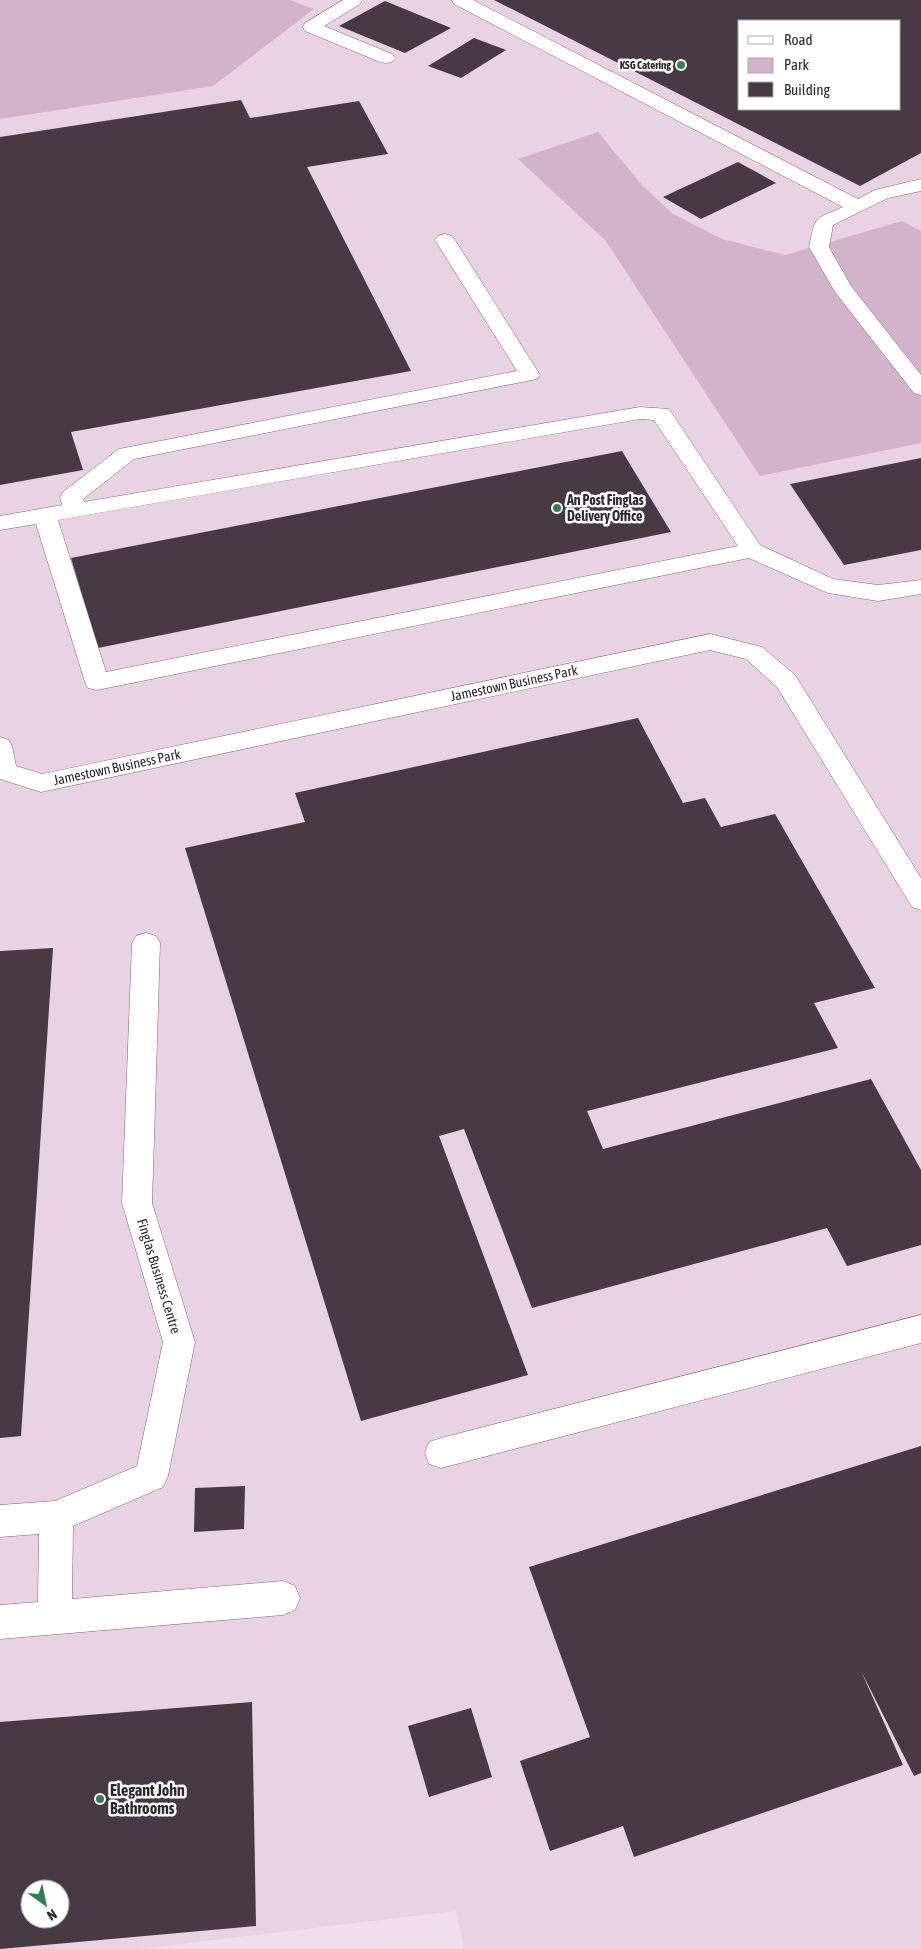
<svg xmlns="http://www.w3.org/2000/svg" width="921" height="1949" viewBox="0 0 921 1949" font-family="'Asap Condensed',sans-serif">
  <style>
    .built { fill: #ead2e5; fill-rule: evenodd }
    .green { fill: #d2b3cb }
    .building { fill: #483a45; fill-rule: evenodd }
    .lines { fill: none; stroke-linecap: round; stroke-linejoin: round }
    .minor-casing { stroke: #776773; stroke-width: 1 }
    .minor { fill: #fff; fill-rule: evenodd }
    .poi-dot { fill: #2f8152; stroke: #fff; stroke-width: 2 }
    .labels { text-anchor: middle; stroke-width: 5; stroke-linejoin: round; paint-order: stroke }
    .far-poi-label { font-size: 11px; font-weight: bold; fill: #2e272d; stroke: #fff; text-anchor: end }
    .poi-label { font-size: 14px; font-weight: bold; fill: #2e272d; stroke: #fff; text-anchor: start }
    .street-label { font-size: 14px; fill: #2e272d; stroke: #fff }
    .near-poi-label { font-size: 16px; font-weight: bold; fill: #2e272d; stroke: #fff; text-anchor: start }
  </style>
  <rect width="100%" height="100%" fill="#f0deec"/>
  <path class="built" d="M0 0H921V1949H464L456 1911 140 1949H0ZM740 21H900V109H740ZM30 1889H60V1919H30Z"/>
  <g class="green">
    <path d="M0 0H290L314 9 213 86 0 119Z"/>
    <path d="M598 132 642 185 673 214 722 239 785 255 902 221 921 231V443L760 476 605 240 518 159Z"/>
  </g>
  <g class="building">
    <path d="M494 0H921V153L860 186ZM740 21H900V109H740Z"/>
    <path d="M385 1 451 28 405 53 339 26Z"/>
    <path d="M474 38 506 50 461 78 428 66Z"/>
    <path d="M241 100 250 118 359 101 388 154 307 167 411 371 71 432 83 470 0 485V137Z"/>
    <path d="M738 162 776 183 701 219 663 197Z"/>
    <path d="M622 451 671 532 98 648 71 558Z"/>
    <path d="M921 458V550L844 565 790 484Z"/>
    <path d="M638 718 683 803 705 798 721 827 775 814 875 988 814 1003 838 1048 587 1111 603 1149 871 1079 921 1170V1245L847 1266 827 1228 532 1308 464 1129 439 1136 528 1375 361 1421 185 848 305 822 295 793Z"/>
    <path d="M53 948 21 1436 0 1438V951Z"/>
    <path d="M921 1446V1773L914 1776 861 1671 903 1765 634 1857 623 1826 550 1851 520 1761 590 1737 529 1567Z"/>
    <path d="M245 1486 244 1529 194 1532 195 1488Z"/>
    <path d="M252 1702 256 1926 0 1949V1722ZM30 1889H60V1919H30Z"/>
    <path d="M471 1708 492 1777 429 1797 408 1726Z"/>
  </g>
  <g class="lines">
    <g class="minor-casing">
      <g id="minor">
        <path d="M343 0H362L360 4 324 26 392 54 395 58 392 62 386 63 380 62 305 31 303 27 305 23Z"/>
        <path d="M452 0H473L858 199 875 190 921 179V191L888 198 833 225 829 247 851 286 921 375V395L914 393 835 292 809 247C816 215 813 220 843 207L454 4Z"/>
        <path d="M445 234 452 236 455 240 540 375 537 379 134 459 83 499 84 502 640 407 669 409 760 545 833 579 878 585 921 580V594L878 601 828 593 749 558 97 690 88 688 85 682 36 524 0 530V516L62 505 60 497 63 492 119 449 517 371 435 240 438 236ZM640 419 654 420 738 546 106 672 58 520Z"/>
        <path d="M710 634 762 647 795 675 921 878V910L912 907 777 687 746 659 710 650 41 792 0 779V737L9 740 12 746 16 766 42 774Z"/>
        <path d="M146 933 156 936 160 943 152 1203 195 1342 168 1476 163 1487 73 1526 72 1599 283 1581 295 1586 300 1598 295 1610 283 1615 0 1639V1605L38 1602 39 1534 0 1537V1505L55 1501 137 1466 163 1342 122 1203 132 943 136 936Z"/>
        <path d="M921 1315V1343L441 1468 429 1464 425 1453 429 1442 441 1438Z"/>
      </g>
    </g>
    <use href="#minor" class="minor"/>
  </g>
  <g class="poi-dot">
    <circle cx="681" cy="65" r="5"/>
    <circle cx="557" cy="508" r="5"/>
    <circle cx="100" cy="1799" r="5"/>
  </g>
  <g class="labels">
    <g class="far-poi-label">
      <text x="671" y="69">KSG Catering</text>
    </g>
    <g class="poi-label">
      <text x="567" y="505">An Post Finglas<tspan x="567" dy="16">Delivery Office</tspan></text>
    </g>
    <g class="street-label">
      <text transform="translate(514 683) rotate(-12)" y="5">Jamestown Business Park</text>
      <text transform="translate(117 767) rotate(-12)" y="5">Jamestown Business Park</text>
      <text transform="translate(159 1276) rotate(73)" y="5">Finglas Business Centre</text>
    </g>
    <g class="near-poi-label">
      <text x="110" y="1796">Elegant John<tspan x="110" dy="18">Bathrooms</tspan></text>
    </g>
  </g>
  <rect x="738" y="20" width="162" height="90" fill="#ffffff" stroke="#aba9ab"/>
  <rect x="748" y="36" width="25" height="8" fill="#ffffff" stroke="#aba9ab"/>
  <text x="784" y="45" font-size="15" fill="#2e272d">Road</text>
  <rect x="748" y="58" width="25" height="15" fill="#d2b3cb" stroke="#aba9ab"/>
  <text x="784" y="70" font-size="15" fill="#2e272d">Park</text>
  <rect x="748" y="82" width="25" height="15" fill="#483a45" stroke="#aba9ab"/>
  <text x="784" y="95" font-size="15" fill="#2e272d">Building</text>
  <g transform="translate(45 1904) rotate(147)"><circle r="24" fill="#ffffff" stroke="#aba9ab"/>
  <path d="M0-4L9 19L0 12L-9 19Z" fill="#2f8152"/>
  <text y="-8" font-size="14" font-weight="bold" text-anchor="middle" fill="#2e272d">N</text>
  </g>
</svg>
